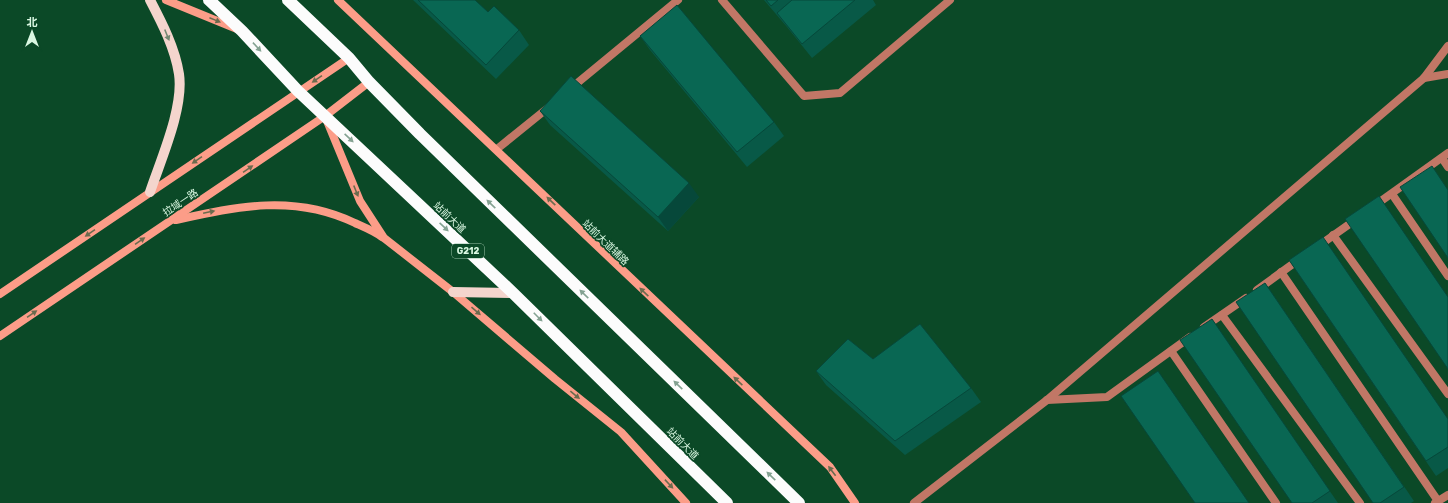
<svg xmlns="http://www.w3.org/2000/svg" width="1448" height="503" viewBox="0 0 1448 503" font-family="Rubik,'Noto Sans SC',sans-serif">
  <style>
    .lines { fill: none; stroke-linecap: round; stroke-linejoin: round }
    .lane { stroke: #c17766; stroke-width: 8 }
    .street { stroke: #c17766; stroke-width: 8 }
    .secondary { stroke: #fc9d88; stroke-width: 8 }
    .primary { stroke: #f4d5cd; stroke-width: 10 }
    .highway { stroke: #fcfcfc; stroke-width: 12 }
    .wall { fill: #085947 }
    .shaded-wall { fill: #06483a }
    .building { fill: #096753; stroke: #06483a }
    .oneway { fill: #6b6b4e }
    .oneway2 { fill: #748872 }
    .oneway3 { fill: #84a292 }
    .labels { text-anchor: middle; stroke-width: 3.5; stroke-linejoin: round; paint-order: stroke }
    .shield { fill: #0b4927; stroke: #9cc4aa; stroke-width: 1 }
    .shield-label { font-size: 9px; font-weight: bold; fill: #daf8e2 }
    .street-label { font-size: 10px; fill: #daf8e2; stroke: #0b4927 }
  </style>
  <rect width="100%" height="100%" fill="#0b4927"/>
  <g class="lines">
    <g class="lane">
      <path d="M722 0 804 96 840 93 950 0"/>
      <path d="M570 89 678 0"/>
      <path d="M497 149 549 107"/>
    </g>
    <g class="street">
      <path d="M1424 78 1448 74"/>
      <path d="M1442 158 1448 167"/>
      <path d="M1392 194 1448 276"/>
      <path d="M1374 206 1448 153"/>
      <path d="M1333 235 1448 394"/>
      <path d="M1317 247 1358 218"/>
      <path d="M1281 272 1438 501"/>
      <path d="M1257 290 1301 258"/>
      <path d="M1222 315 1360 503"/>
      <path d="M1204 327 1246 298"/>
      <path d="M1171 351 1276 503"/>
      <path d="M1047 400 1107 397 1190 337"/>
      <path d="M914 503 1047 400 1424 78 1448 46"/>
      <path d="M1435 503 1448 495"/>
    </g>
    <g class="secondary">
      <path d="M166 0 237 29"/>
      <path d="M338 0 830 467 855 503"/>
      <path d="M327 121 360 201 384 238 453 292 555 379 621 432 686 503"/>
      <path d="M176 220C238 206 295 194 355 223 364 227 374 231 382 237"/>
      <path d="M0 294 349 58"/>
      <path d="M0 336 325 116 369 82"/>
    </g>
    <g class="primary">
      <path d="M150 192C161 159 184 108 179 74 175 48 162 23 150 0"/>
      <path d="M453 292 513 293"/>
    </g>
    <g class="highway">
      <path d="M209 0 242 31 298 91 513 293 727 503"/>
      <path d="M288 0 349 58 369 82 420 134 799 503"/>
    </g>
  </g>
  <g class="wall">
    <path d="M413 0H475L488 12 519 30 529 45 496 79Z"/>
    <path d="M764 0H873L876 5 812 58 787 27 781 20Z"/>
    <path d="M640 36 774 122 784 136 747 167 650 50Z"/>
    <path d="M540 111 699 197 668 231 550 125Z"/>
    <path d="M1289 260 1448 419V468L1436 476Z"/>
    <path d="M1265 283 1414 501 1411 503H1373Z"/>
    <path d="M1212 319 1338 503H1292Z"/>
    <path d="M873 359 971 388 981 402 905 455 826 385 816 371Z"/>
  </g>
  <path class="shaded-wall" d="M689 183 699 197 668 231 658 217Z"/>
  <g class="building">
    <path d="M418 0H475L488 12 494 6 519 30 486 65Z"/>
    <path d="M766 0H778L771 6Z"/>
    <path d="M792 0H855L802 44 777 13Z"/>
    <path d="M677 5 774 122 737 152 640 36Z"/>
    <path d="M571 76 689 183 658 217 540 111Z"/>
    <path d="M1432 166 1448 190V258L1400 187Z"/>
    <path d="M1379 196 1448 297V369L1345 219Z"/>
    <path d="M1323 237 1448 419V447L1426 461 1289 260Z"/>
    <path d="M1265 283 1404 487 1380 503H1373L1236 302Z"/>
    <path d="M1212 319 1330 491 1312 503H1292L1180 340Z"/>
    <path d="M920 324 971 388 895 441 816 371 848 339 873 359Z"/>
    <path d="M1158 371 1249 503H1195L1121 396Z"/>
  </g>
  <defs><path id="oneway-solid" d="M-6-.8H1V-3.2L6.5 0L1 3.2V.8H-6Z"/></defs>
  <g class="oneway">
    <use href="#oneway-solid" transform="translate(215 20) rotate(22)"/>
    <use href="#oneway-solid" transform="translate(317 79) rotate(146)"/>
    <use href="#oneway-solid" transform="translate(197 160) rotate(146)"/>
    <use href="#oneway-solid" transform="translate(248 169) rotate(-34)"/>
    <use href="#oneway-solid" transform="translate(356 191) rotate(68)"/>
    <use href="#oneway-solid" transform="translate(551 201) rotate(-136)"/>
    <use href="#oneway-solid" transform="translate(209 212) rotate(-12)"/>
    <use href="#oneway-solid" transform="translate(90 233) rotate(146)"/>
    <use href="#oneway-solid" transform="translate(140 241) rotate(-34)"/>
    <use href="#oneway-solid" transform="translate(644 292) rotate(-137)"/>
    <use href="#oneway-solid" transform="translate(476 311) rotate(41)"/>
    <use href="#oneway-solid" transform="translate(32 314) rotate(-34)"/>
    <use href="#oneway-solid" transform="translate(738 381) rotate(-137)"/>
    <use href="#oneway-solid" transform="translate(575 395) rotate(39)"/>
    <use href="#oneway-solid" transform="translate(832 471) rotate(-127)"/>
    <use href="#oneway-solid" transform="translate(669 484) rotate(47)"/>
  </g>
  <use class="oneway2" href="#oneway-solid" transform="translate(167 35) rotate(68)"/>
  <g class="oneway3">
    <use href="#oneway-solid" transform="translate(257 47) rotate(47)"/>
    <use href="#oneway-solid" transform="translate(349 138) rotate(43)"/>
    <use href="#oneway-solid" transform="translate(491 204) rotate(-136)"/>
    <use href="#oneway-solid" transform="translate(444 227) rotate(43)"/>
    <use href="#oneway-solid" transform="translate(584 294) rotate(-136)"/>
    <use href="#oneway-solid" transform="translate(538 317) rotate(45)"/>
    <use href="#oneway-solid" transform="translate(678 385) rotate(-136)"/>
    <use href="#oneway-solid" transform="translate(771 476) rotate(-136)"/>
  </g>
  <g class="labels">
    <rect class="shield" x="452" y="244" width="32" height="14" rx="3"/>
    <g class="shield-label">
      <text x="468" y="254">G212</text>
    </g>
    <g class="street-label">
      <text transform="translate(180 202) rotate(-34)" y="4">拉域一路</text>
      <text transform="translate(450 217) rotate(43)" y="4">站前大道</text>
      <text transform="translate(606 242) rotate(44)" y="4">站前大道辅路</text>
      <text transform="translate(683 443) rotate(45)" y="4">站前大道</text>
    </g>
  </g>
  <g transform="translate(32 32)" stroke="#0b4927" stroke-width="3" paint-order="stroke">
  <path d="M0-3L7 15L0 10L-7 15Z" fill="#daf8e2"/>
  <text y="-6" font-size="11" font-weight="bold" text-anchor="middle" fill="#daf8e2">北</text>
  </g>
</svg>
